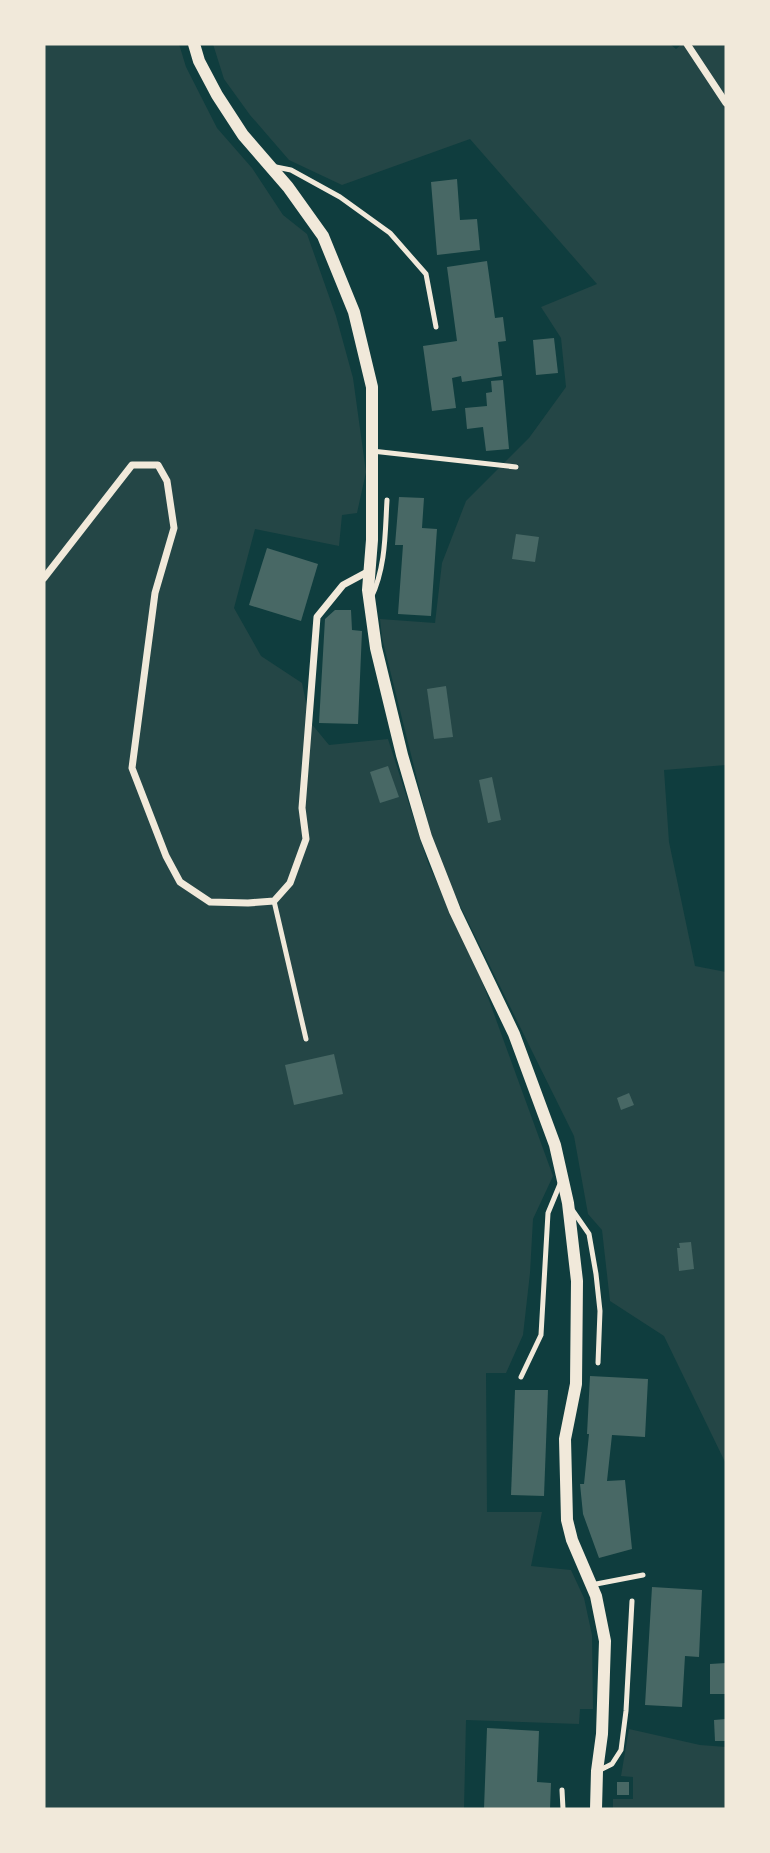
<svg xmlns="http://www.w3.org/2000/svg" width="770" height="1853" viewBox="0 0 770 1853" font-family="'Varela Round',sans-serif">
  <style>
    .green { fill: #244646 }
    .building { fill: #486865 }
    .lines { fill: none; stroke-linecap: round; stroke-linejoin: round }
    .service { stroke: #f1e9da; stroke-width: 5 }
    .minor { stroke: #f1e9da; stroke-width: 7 }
    .tertiary { stroke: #f1e9da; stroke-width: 12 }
  </style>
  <rect width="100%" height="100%" fill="#0f3d3e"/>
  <g class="green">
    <path d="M44 44H179L186 67 217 128 252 168 283 215 307 234 336 316 353 378 366 472 357 513 342 515 339 546 255 529 234 608 261 656 302 683 310 722 329 745 388 739 428 863 482 981 553 1176 533 1219 530 1273 523 1335 506 1373H486L487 1512H542L531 1566 571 1570 584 1598 592 1635 593 1709H580L579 1724 466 1720 464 1809H44Z"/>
    <path d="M213 44H670L676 49 682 44H726V765L664 770 669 842 695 966 726 972V1464L664 1336 610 1301 602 1230 588 1214 574 1136 437 859 382 638 380 619 435 623 442 563 466 501 529 438 566 387 561 338 541 307 597 284 470 139 342 185 289 160 250 115 224 79Z"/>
    <path d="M629 1729 700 1745 726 1747V1809H613V1799H633V1777L621 1776Z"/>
  </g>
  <g class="building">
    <path d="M457 179 460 220 477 219 480 250 437 255 431 182Z"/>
    <path d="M487 261 495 318 503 317 506 341 498 342 502 376 462 382 461 376 452 378 456 408 432 411 423 346 457 341 447 267Z"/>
    <path d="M554 338 558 373 536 375 533 340Z"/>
    <path d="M503 380 509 449 486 451 483 427 467 429 465 408 487 406 486 393 492 392 491 381Z"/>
    <path d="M399 497 424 498 422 528 437 529 431 616 398 614 403 545H395Z"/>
    <path d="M516 534 539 537 535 562 512 559Z"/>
    <path d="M267 548 318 564 301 621 249 605Z"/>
    <path d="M335 610H351L352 630 362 631 358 724 319 723 325 619Z"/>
    <path d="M446 686 453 737 434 739 427 689Z"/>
    <path d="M388 766 399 797 380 803 370 772Z"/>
    <path d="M492 777 501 820 488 823 479 780Z"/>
    <path d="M334 1054 343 1094 294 1105 285 1065Z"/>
    <path d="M629 1093 634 1105 621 1110 617 1098Z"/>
    <path d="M691 1242 694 1269 679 1271 677 1248H680L679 1243Z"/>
    <path d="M590 1376 648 1379 645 1437 612 1435 607 1481 625 1480 632 1549 599 1558 583 1514 580 1484H584L589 1434H587Z"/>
    <path d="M515 1390H548L544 1496 511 1495Z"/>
    <path d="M652 1587 702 1590 699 1657 685 1656 682 1707 645 1705Z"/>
    <path d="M726 1663V1694H710V1664Z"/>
    <path d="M726 1719V1741H715L714 1720Z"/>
    <path d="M487 1728 539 1731 537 1782 551 1783 550 1809H484Z"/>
    <rect x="617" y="1782" width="12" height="13"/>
  </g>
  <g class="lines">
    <g class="service">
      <path d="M276 167 291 170 340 197 390 233 426 274 436 327"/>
      <path d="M372 451 516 467"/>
      <path d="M371 598C386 567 385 533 387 500"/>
      <path d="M274 901 306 1039"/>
      <path d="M573 1211 589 1234 596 1274 600 1311 598 1363"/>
      <path d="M521 1377 541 1335 548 1213 560 1184"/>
      <path d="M591 1585 643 1575"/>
      <path d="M600 1770 612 1764 621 1750 626 1711 632 1601"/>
      <path d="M562 1790 563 1809"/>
    </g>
    <g class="minor">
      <path d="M687 44 726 103"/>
      <path d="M44 578 132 465H158L167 481 174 528 155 593 132 768 166 856 180 882 210 902 248 903 274 901 290 883 306 839 302 808 317 617 343 585 369 571"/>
    </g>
    <path class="tertiary" d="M194 44 199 61 217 95 243 135 288 187 323 236 354 312 372 387V540L368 590 376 648 402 755 426 837 455 911 514 1034 555 1145 568 1203 577 1281 576 1384 565 1439 567 1520 572 1540 596 1596 605 1641 602 1734 597 1771 596 1809"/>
  </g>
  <rect width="770" height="1853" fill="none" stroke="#f1e9da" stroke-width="91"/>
</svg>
